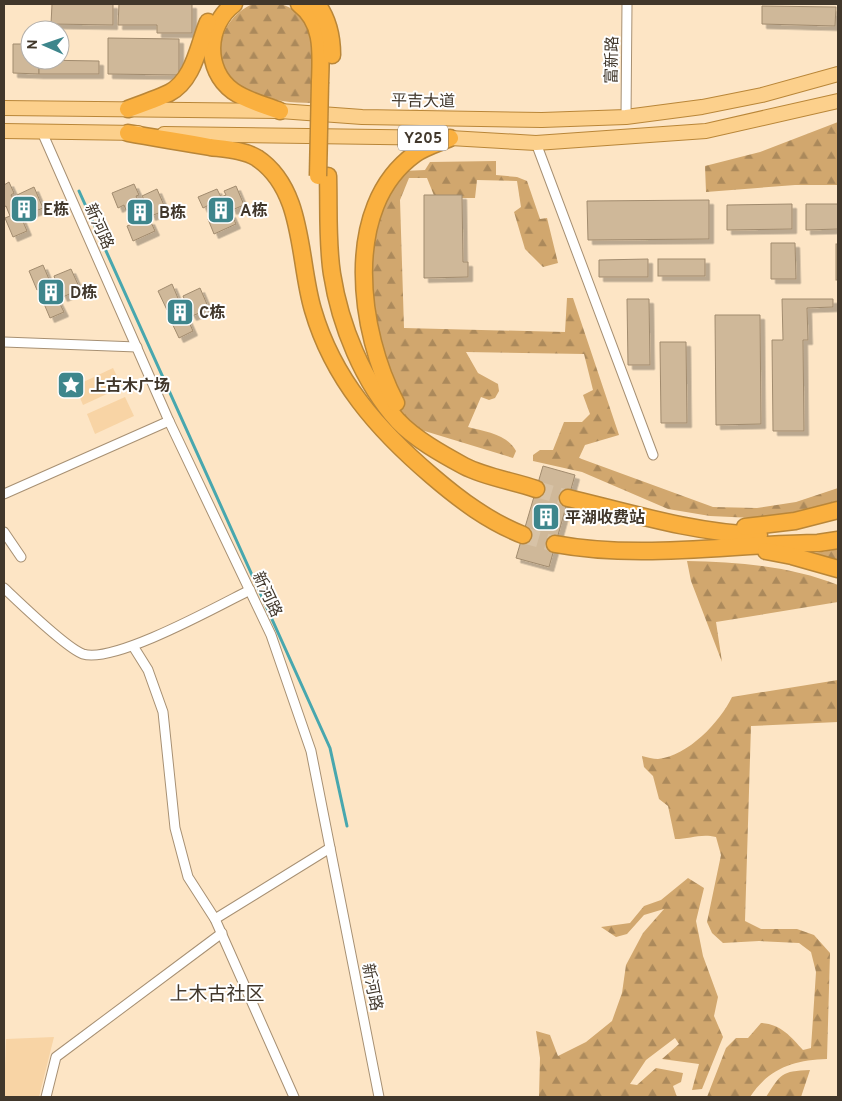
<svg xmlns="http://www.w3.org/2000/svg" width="842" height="1101" viewBox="0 0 842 1101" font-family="Overpass,'Noto Sans SC',sans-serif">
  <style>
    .forest { fill: url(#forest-firs) }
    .park { fill: #f8d4a5 }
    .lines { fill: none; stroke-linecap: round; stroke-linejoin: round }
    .stream { stroke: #48a7ae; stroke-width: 3 }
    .building { fill: #cfb899; stroke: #a18b6e; filter: url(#shadow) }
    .highway-tunnel { stroke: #d7c2a6; stroke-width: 16; stroke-dasharray: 16 8; stroke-linecap: butt }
    .street-casing { stroke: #a79073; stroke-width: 11 }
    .primary-casing { stroke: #b98638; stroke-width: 16 }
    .highway-casing { stroke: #b98638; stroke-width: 19 }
    .street { stroke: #fff; stroke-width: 9 }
    .primary { stroke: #fcd08c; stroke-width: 14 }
    .highway { stroke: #fab03f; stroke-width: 16 }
    .highway-bridge-casing { stroke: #b98638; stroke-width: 19; stroke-linecap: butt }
    .highway-bridge { stroke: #fab03f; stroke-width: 16 }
    .labels { text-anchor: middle; stroke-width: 4; stroke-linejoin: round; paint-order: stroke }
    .shield { fill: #fff; stroke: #7a736b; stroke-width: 1 }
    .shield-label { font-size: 15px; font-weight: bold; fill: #41372b }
    .street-label { font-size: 16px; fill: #41372b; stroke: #fff }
    .poi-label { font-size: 16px; font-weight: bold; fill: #41372b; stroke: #fff; text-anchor: start }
    .quarter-label { font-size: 19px; fill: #41372b; stroke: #fff }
  </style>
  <defs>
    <pattern id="forest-firs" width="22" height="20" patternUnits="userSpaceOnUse" patternTransform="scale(1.25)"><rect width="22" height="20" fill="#d1a76e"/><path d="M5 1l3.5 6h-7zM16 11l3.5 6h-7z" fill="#ab895b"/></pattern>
    <filter id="shadow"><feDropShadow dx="4.5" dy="4.5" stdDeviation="0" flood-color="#0004"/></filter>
  </defs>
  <rect width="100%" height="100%" fill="#fde5c5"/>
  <g class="forest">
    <path d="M253 4C262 4 272 2 280 4 322 14 312 72 311 103 287 103 259 100 238 84 207 60 221 17 253 4Z"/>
    <path d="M838 122V185H795L706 192 705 166 760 152Z"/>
    <path d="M496 161V175L517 177 527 181 540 219 547 218 558 263 543 267 525 249 514 212 521 207 517 181 477 180 475 198H435L427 178H409L400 200 404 328 565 332 567 298H573L619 435 585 445 579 458 713 507 757 508 796 502 838 488V503L775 519 710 516 668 509 582 472 533 461V455L540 450H553L564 422H582L590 414 583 395 593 390 584 354 466 352 478 373 498 384 499 391 495 398 489 400 481 397 468 427C486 432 507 434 516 451L513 458 418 429 403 416 379 376 366 226 403 171 425 170 430 162Z"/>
    <path d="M838 549V569L810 554Z"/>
    <path d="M687 561C738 562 790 566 838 585V602L716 622 722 662 691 581Z"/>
    <path d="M838 680V722L751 726 745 921 761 929H797L814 935 830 953 827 1059C794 1060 769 1068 750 1097H707L726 1048 736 1038H748L761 1023C781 1024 791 1037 803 1050L811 1048 816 972 811 952 799 943 759 941 723 943 712 933 707 922 721 855 716 837C701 833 690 839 675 839L668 806 659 799 653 776 644 767 642 756C647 757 653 759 658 759 688 756 720 722 732 697Z"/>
    <path d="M688 878 704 888 696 921 703 956 718 997 714 1016 723 1037 702 1089 692 1090 699 1064 662 1059 679 1044 675 1038 646 1060 630 1084 637 1085 656 1068 683 1073 681 1082 673 1086 677 1097H539L540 1058 536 1031 550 1035 558 1056 586 1042 612 1021 622 993 626 965 643 933 664 909 644 915 627 934 616 937 601 927 630 923 644 906 661 900Z"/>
    <path d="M810 1070 801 1097H766C781 1074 781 1071 810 1070Z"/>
  </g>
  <g class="park">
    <path d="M113 368 122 387 83 405 75 386Z"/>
    <path d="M125 397 134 416 95 434 87 414Z"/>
    <path d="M54 1037 39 1097H4L6 1039Z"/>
  </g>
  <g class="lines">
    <path class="stream" d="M79 191 330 748 347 826"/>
  </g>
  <g class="building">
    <path d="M52 4H113V25L51 24Z"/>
    <path d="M119 4H192V33H157V25H118Z"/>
    <path d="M762 6 836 7 835 26 762 24Z"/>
    <path d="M108 38 179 39V75L108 74Z"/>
    <path d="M13 44H30V60H39V74L13 73Z"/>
    <path d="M39 60 99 61V74H39Z"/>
    <path d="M9 182 14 193 11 195 15 202 20 200 17 195 34 187 43 208 26 215 24 210 19 212 27 231 13 237 5 218 10 216 6 206 4 207V185Z"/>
    <path d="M134 184 139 195 136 196 140 204 145 201 142 196 157 189 166 210 151 216 149 211 144 213 147 221 150 220 155 231 133 241 127 226 132 224 130 219 135 217 131 208 126 210 124 205 118 208 112 193Z"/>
    <path d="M236 186 244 205 232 210 230 205 225 207 228 214 231 213 236 224 214 234 208 219 213 217 211 212 216 210 213 203 203 208 198 197 217 189 221 197 226 195 224 191Z"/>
    <path d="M424 195H462L463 262H468V277L424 278Z"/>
    <path d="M709 200V239L588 240 587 201Z"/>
    <path d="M792 204V229L727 230V205Z"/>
    <path d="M806 204H838V229L806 230Z"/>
    <path d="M771 243H795L796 279H771Z"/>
    <rect x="836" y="244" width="2" height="36"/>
    <path d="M648 259V277H599V260Z"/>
    <rect x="658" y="259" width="47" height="17"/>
    <path d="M43 265 51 284 56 282 54 276 71 269 80 289 63 297 60 291 55 294 64 312 50 318 42 299 47 297 42 288 37 290 29 271Z"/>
    <path d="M172 284 180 303 185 301 183 296 200 288 209 309 192 316 189 311 185 313 193 331 179 338 170 319 175 316 172 307 167 310 158 291Z"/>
    <path d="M627 299H649L650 365H628Z"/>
    <path d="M782 299H833V307L807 308 808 340H803L804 431H773L772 340H783Z"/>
    <path d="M715 315H760L761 424 716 425Z"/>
    <path d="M660 342H686L687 423H661Z"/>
    <path d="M543 466 575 475 549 567 516 558Z"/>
  </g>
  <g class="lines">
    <g class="highway-tunnel">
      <path d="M536 489 568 498"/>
      <path d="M523 535 555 544"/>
    </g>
    <g class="street-casing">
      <g id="street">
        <path d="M626 117 627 4"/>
        <path d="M42 132 169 421 271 635 311 751 379 1097"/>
        <path d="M536 143 653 455"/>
        <path d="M4 342 137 347"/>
        <path d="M4 494 169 421"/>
        <path d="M4 532 21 557"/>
        <path d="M4 588C19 602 66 648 83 654 114 664 218 606 250 590"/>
        <path d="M133 646 148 670 163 712 175 828 188 877 215 919 294 1097"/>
        <path d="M215 919 330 848"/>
        <path d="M46 1097 56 1057 222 933"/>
      </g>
    </g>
    <g class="primary-casing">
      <g id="primary">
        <path d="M4 108 280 111 362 117 542 120 626 117 702 107 762 95 838 74"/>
        <path d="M4 131 138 133"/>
        <path d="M164 134 450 138 536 143 706 131 838 101"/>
      </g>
    </g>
    <g class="highway-casing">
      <g id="highway">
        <path d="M234 4C206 25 204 70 233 91 247 101 265 105 280 111"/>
        <path d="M299 4C324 23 321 53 320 82"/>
        <path d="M317 4C328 19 332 36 332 55"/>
        <path d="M128 109C142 104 156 99 169 93 194 80 198 46 208 22"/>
        <path d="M128 133C155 138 183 142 210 147 225 149 244 150 257 158 305 190 298 261 313 310 333 379 378 430 432 476 460 500 488 521 523 535"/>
        <path d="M328 176C329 208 327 242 332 274 340 325 363 382 398 421 415 439 442 454 464 466 485 477 513 481 536 489"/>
        <path d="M396 403C359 333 341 207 415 154 425 147 439 143 450 138"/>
        <path d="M568 498C630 513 695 533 759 535"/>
        <path d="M745 527 795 521 838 510"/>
        <path d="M555 544C641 560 731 544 818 543L838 540"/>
        <path d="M766 551 792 556 838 569"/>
      </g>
    </g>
    <use href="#street" class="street"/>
    <use href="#primary" class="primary"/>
    <use href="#highway" class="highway"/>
    <g class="highway-bridge-casing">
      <path id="highway-bridge" d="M318 176 320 82"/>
    </g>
    <use href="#highway-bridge" class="highway-bridge"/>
  </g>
  <defs>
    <g id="building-square" transform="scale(1.4375)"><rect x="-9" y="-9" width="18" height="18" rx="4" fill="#3e868c" stroke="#fff"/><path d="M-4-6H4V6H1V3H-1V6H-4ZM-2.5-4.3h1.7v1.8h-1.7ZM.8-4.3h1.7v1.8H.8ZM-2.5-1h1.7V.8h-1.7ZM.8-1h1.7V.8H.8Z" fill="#fff"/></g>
    <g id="sight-square" transform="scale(1.4375)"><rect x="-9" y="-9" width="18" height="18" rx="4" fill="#3e868c" stroke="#fff"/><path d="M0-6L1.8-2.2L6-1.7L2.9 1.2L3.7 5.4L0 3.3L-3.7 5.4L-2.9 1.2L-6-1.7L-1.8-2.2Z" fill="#fff"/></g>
  </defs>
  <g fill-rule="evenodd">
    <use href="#building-square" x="24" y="209"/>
    <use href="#building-square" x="221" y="210"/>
    <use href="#building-square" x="140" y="212"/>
    <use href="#building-square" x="51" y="292"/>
    <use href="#building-square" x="180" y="312"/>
    <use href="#sight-square" x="71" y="385"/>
    <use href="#building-square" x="546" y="517"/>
  </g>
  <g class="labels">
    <rect class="shield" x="398" y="125.5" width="50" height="25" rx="4"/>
    <g class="shield-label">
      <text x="423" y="143">Y205</text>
    </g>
    <g class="street-label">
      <text transform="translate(611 60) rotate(-89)" y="6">富新路</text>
      <text transform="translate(423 100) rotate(1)" y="6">平吉大道</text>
      <text transform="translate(100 226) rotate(66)" y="6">新河路</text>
      <text transform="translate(268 594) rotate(65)" y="6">新河路</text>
      <text transform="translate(373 987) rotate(79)" y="6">新河路</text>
    </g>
    <g class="poi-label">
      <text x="43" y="215">E栋</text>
      <text x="240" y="216">A栋</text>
      <text x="159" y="218">B栋</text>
      <text x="70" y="298">D栋</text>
      <text x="199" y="318">C栋</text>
      <text x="90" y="391">上古木广场</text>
      <text x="565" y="523">平湖收费站</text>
    </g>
    <g class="quarter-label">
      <text x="217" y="1000">上木古社区</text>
    </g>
  </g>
  <rect width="842" height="1101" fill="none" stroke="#41372b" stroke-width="10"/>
  <g transform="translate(45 45) rotate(272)"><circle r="24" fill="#ffffff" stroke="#b3afaa"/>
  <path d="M0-4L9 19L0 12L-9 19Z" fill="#3e868c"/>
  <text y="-8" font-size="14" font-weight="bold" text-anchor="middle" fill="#41372b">N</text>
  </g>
</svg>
